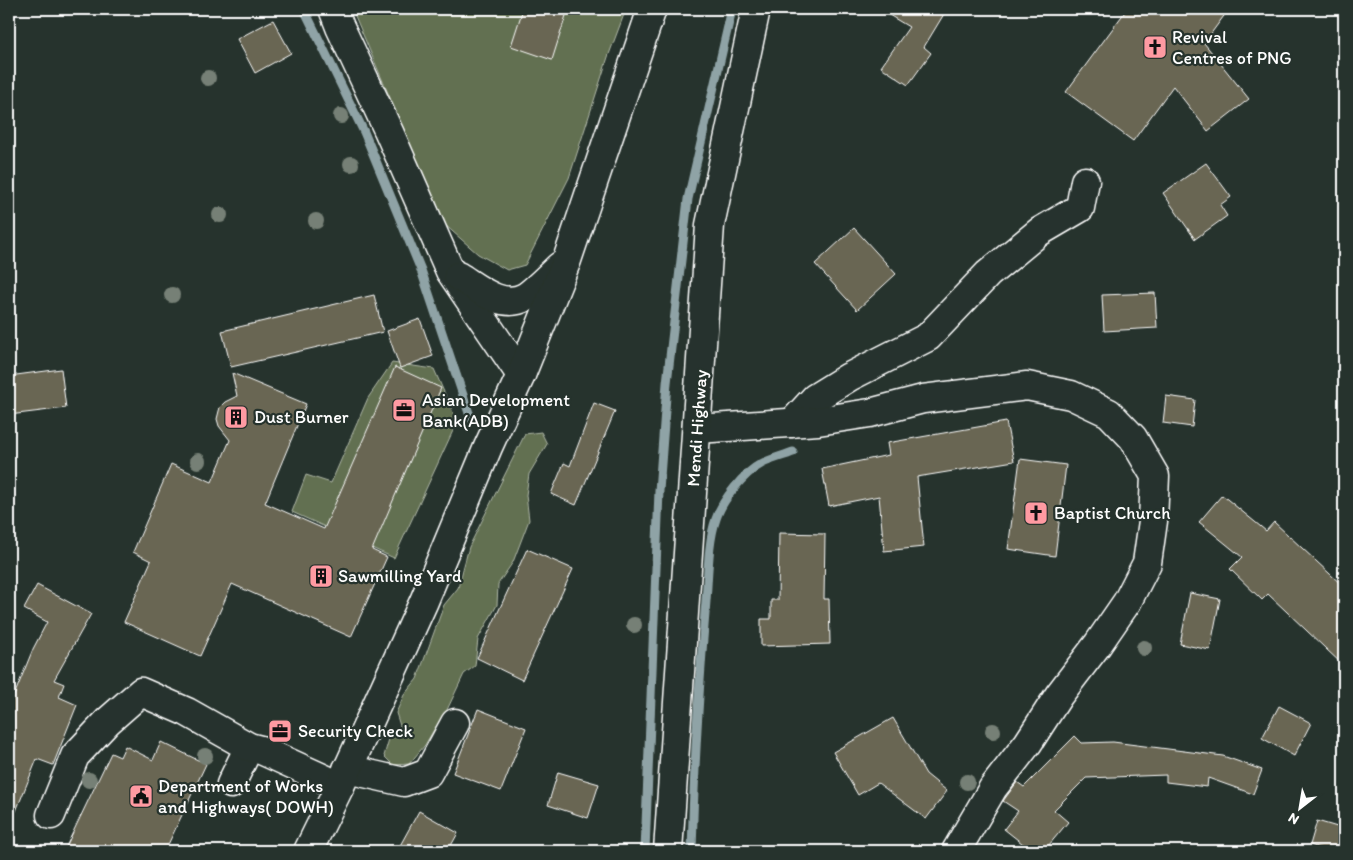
<svg xmlns="http://www.w3.org/2000/svg" width="1353" height="860" viewBox="0 0 1353 860" font-family="Itim,sans-serif">
  <style>
    .green { fill: #627051; stroke: #b0b8a8 }
    .lines { fill: none; stroke-linecap: round; stroke-linejoin: round }
    .stream { stroke: #8fa3a6; stroke-width: 9 }
    .building { fill: #696652; stroke: #fff }
    .minor-casing { stroke: #fff; stroke-width: 31 }
    .major-casing { stroke: #fff; stroke-width: 31 }
    .minor { stroke: #26332d; stroke-width: 28 }
    .major { stroke: #26332d; stroke-width: 28 }
    .tree { fill: #768076 }
    .labels { text-anchor: middle; stroke-width: 4.5; stroke-linejoin: round; paint-order: stroke }
    .poi-label { font-size: 18px; fill: #fff; stroke: #26332d; text-anchor: start }
    .street-label { font-size: 18px; fill: #fff; stroke: #26332d }
  </style>
  <rect width="100%" height="100%" fill="#26332d"/>
  <filter id="ink" filterUnits="userSpaceOnUse"><feTurbulence type="fractalNoise" baseFrequency=".02" numOctaves="2"/><feDisplacementMap in="SourceGraphic" scale="10" xChannelSelector="R" yChannelSelector="G"/><feConvolveMatrix kernelMatrix="1 2 1 2 8 2 1 2 1" color-interpolation-filters="sRGB"/></filter>
  <g filter="url(#ink)">
    <g class="green">
      <path d="M352 9H626L608 57 569 178 525 265 507 270 478 254 444 224Z"/>
      <path d="M392 363 434 369 457 422 394 558 292 512 306 475 331 483 368 398Z"/>
      <path d="M541 432 547 444 529 474 526 495 529 520 513 562 498 584 497 605 478 639 475 666 464 674 446 712 435 728 425 745 409 764 393 765 384 756 389 739 402 732 396 713 404 695 417 679 444 605 458 588 469 547 525 434Z"/>
    </g>
    <g class="lines">
      <g class="stream">
        <path d="M304 9 364 132 421 270 471 419"/>
        <path d="M645 851 659 491 667 383 688 199 732 9"/>
        <path d="M692 851C694 768 699 685 706 601 708 577 708 541 716 519 722 500 744 473 761 464 771 459 783 456 793 452"/>
      </g>
    </g>
    <g class="building">
      <path d="M523 9H568L552 60 511 46Z"/>
      <path d="M879 9H947L924 47 931 53 908 85 881 67 909 27Z"/>
      <path d="M1127 9H1229L1204 43 1249 99 1208 131 1173 86 1133 141 1066 92Z"/>
      <path d="M273 20 291 53 255 73 237 39Z"/>
      <path d="M1206 163 1231 197 1220 205 1227 216 1195 239 1163 193Z"/>
      <path d="M854 228 896 274 857 310 815 264Z"/>
      <path d="M1155 293 1157 328 1104 331 1102 295Z"/>
      <path d="M374 295 383 332 231 367 222 331Z"/>
      <path d="M420 319 433 356 400 368 387 331Z"/>
      <path d="M395 367 441 388 372 550 387 557 351 637 232 584 200 656 124 622 151 561 133 552 171 464 212 482 230 440 219 426 217 419 220 407 225 402 237 396 232 373 306 404 265 503 324 529Z"/>
      <path d="M61 369 66 408 9 415V376Z"/>
      <path d="M1166 396 1195 400 1192 427 1163 423Z"/>
      <path d="M594 403 615 411 576 505 551 494 564 463 570 466Z"/>
      <path d="M1006 422 1014 461 917 477 924 547 884 551 879 496 829 506 822 469 889 455 887 443Z"/>
      <path d="M1020 459 1066 465 1055 556 1008 549Z"/>
      <path d="M1222 495 1266 531 1274 522 1344 587V666L1268 594 1262 600 1230 569 1242 557 1199 522Z"/>
      <path d="M779 533 825 534 824 599H829L830 644 761 646V619H771V600H778Z"/>
      <path d="M527 549 573 569 522 680 477 658Z"/>
      <path d="M37 585 91 614 54 680 64 684 59 697 77 705 53 765 37 759 10 826 9 708 33 649 47 622 24 609Z"/>
      <path d="M1190 593 1220 599 1210 650 1180 644Z"/>
      <path d="M1279 706 1311 723 1294 756 1262 738Z"/>
      <path d="M478 709 526 728 501 791 453 773Z"/>
      <path d="M893 718 926 774 947 791 926 819 878 783 858 795 833 752Z"/>
      <path d="M1075 736 1082 743 1113 742 1223 756 1262 770 1253 794 1208 778 1207 787 1166 782V775L1086 778 1054 810 1068 822 1044 851H1032L1004 829 1018 811 1003 801 1017 782 1024 787Z"/>
      <path d="M161 742 206 764 165 851H64L111 753 120 757 125 746 153 760Z"/>
      <path d="M558 772 599 784 588 818 548 805Z"/>
      <path d="M419 811 458 833 448 851H397Z"/>
      <path d="M1317 821 1344 829V851H1329L1310 845Z"/>
    </g>
    <g class="lines">
      <g class="minor-casing">
        <g id="minor">
          <path d="M333 9 340 27 389 132 450 271 521 375"/>
          <path d="M458 276C476 287 502 310 525 297 535 291 551 274 560 266"/>
          <path d="M792 423 815 398 849 377 928 337 988 274 1039 232 1080 208 1085 181"/>
          <path d="M697 429 818 421 870 413 923 399 1027 386 1071 395 1109 413 1133 438 1155 476 1153 521 1147 563 1127 602 1098 644 1059 695 1028 743 993 788 956 851"/>
          <path d="M347 769 404 782 428 773 455 723"/>
          <path d="M231 784 249 747"/>
          <path d="M51 815 75 756 108 721 141 692 187 712 249 747 261 750 340 786"/>
          <path d="M308 851 340 786 424 601 488 447 521 375 567 260 652 9"/>
        </g>
      </g>
      <g class="major-casing">
        <path id="major" d="M668 851 710 225 756 9"/>
      </g>
      <use href="#minor" class="minor"/>
      <use href="#major" class="major"/>
    </g>
    <g class="tree">
      <circle cx="208" cy="78" r="8"/>
      <circle cx="341" cy="116" r="8"/>
      <circle cx="351" cy="164" r="8"/>
      <circle cx="220" cy="215" r="8"/>
      <circle cx="316" cy="221" r="8"/>
      <circle cx="172" cy="295" r="8"/>
      <circle cx="198" cy="461" r="8"/>
      <circle cx="634" cy="625" r="8"/>
      <circle cx="1144" cy="648" r="8"/>
      <circle cx="993" cy="731" r="8"/>
      <circle cx="205" cy="756" r="8"/>
      <circle cx="89" cy="780" r="8"/>
      <circle cx="967" cy="782" r="8"/>
    </g>
  </g>
  <defs>
    <g id="church-square" transform="scale(1.25)"><rect x="-9" y="-9" width="18" height="18" rx="4" fill="#ff9aa2" stroke="#26332d"/><path d="M-1.2-6h2.4v3.5h3.3v2.4h-3.3V6h-2.4V-.1h-3.3v-2.4h3.3Z" fill="#111"/></g>
    <g id="office-square" transform="scale(1.25)"><rect x="-9" y="-9" width="18" height="18" rx="4" fill="#ff9aa2" stroke="#26332d"/><path d="M-6-3h4V-5.5h4V-3h4V5H-6ZM-1-4.5V-3h2v-1.5ZM-6 0V1H6V0Z" fill="#111"/></g>
    <g id="building-square" transform="scale(1.25)"><rect x="-9" y="-9" width="18" height="18" rx="4" fill="#ff9aa2" stroke="#26332d"/><path d="M-4-6H4V6H1V3H-1V6H-4ZM-2.5-4.3h1.7v1.8h-1.7ZM.8-4.3h1.7v1.8H.8ZM-2.5-1h1.7V.8h-1.7ZM.8-1h1.7V.8H.8Z" fill="#111"/></g>
    <g id="civic-square" transform="scale(1.25)"><rect x="-9" y="-9" width="18" height="18" rx="4" fill="#ff9aa2" stroke="#26332d"/><path d="M-.6-6.5H3V-4.5H.6V-3L4-1V1h2V6H-6V1h2V-1L-.6-3ZM-1.2 2.5V6h2.4V2.5Z" fill="#111"/></g>
  </defs>
  <g fill-rule="evenodd">
    <use href="#church-square" x="1155" y="47"/>
    <use href="#office-square" x="404" y="410"/>
    <use href="#building-square" x="236" y="417"/>
    <use href="#church-square" x="1036" y="513"/>
    <use href="#building-square" x="321" y="576"/>
    <use href="#office-square" x="280" y="731"/>
    <use href="#civic-square" x="141" y="796"/>
  </g>
  <g class="labels">
    <g class="poi-label">
      <text x="1172" y="43">Revival<tspan x="1172" dy="21">Centres of PNG</tspan></text>
      <text x="422" y="406">Asian Development<tspan x="422" dy="21">Bank(ADB)</tspan></text>
      <text x="254" y="423">Dust Burner</text>
      <text x="1054" y="519">Baptist Church</text>
      <text x="338" y="582">Sawmilling Yard</text>
      <text x="298" y="737">Security Check</text>
      <text x="158" y="792">Department of Works<tspan x="158" dy="21">and Highways( DOWH)</tspan></text>
    </g>
    <g class="street-label">
      <text transform="translate(697 428) rotate(-86)" y="6">Mendi Highway</text>
    </g>
  </g>
  <rect width="1353" height="860" fill="none" stroke="#26332d" stroke-width="30"/>
  <rect x="15" y="15" width="1323" height="830" fill="none" stroke="#fff" stroke-width="2" filter="url(#ink)"/>
  <g transform="translate(1300 808) rotate(211)" stroke="#26332d" stroke-width="4" paint-order="stroke">
  <path d="M0-4L9 19L0 12L-9 19Z" fill="#ffffff"/>
  <text y="-8" font-size="14" font-weight="bold" text-anchor="middle" fill="#ffffff">N</text>
  </g>
</svg>
